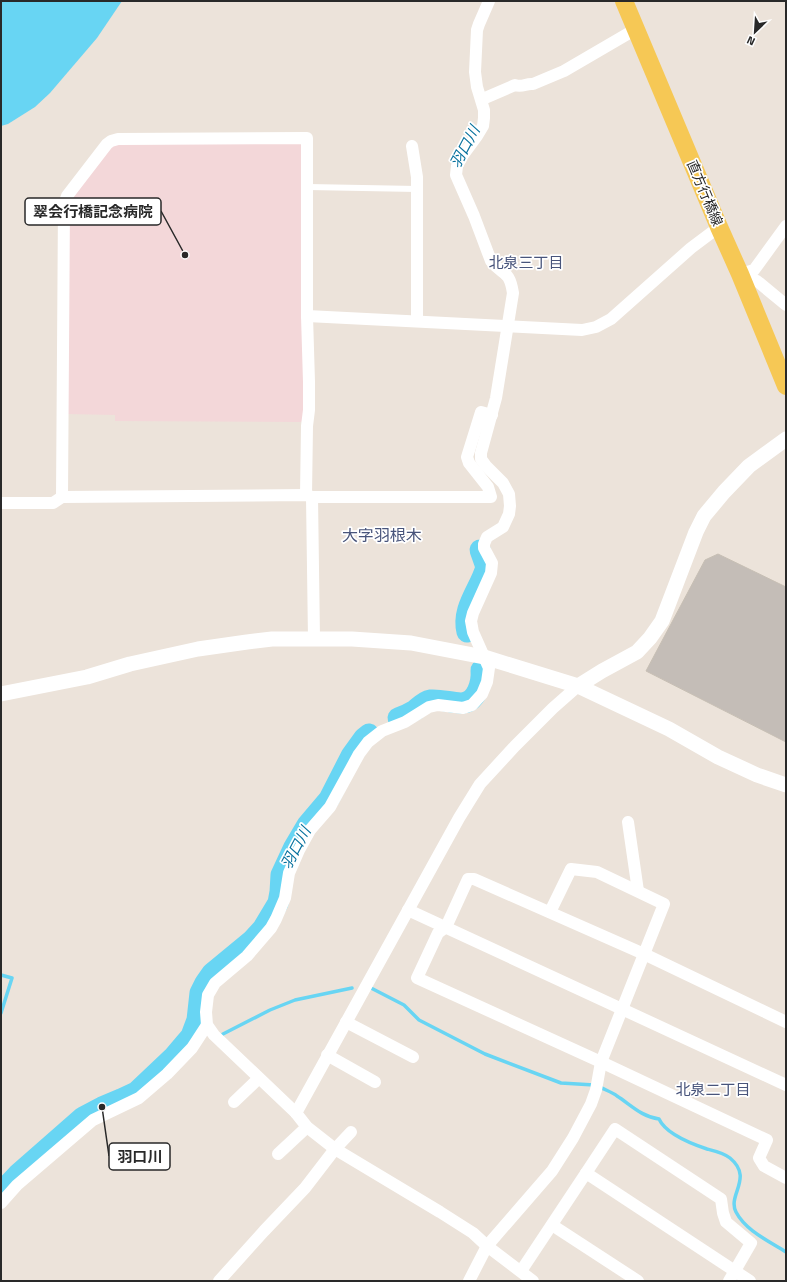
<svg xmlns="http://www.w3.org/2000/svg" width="787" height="1282" viewBox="0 0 787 1282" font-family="'Titillium Web','Noto Sans JP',sans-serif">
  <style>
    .medical { fill: #f3d7d9 }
    .water { fill: #68d5f3 }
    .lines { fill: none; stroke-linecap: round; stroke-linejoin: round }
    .stream { stroke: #68d5f3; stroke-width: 3.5 }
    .river { stroke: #68d5f3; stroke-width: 21 }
    .building { fill: #c4bdb7; stroke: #c7bfb4 }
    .service { stroke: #fff; stroke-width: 6 }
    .minor { stroke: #fff; stroke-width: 12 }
    .tertiary { stroke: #fff; stroke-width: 15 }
    .primary { stroke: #f6c855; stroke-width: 18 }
    .labels { text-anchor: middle; stroke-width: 3.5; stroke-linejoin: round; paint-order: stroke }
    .street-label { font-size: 14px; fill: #292929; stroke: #fff }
    .water-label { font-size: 15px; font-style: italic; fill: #08729e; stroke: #fff }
    .neighbourhood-label { font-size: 15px; fill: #48547b; stroke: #fff }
    .quarter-label { font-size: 16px; fill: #48547b; stroke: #fff }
    .leader { fill: none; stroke: #292929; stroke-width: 1.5 }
    .callout-dot { fill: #292929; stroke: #fff; stroke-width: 1.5 }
    .callout { fill: #fff; stroke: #292929; stroke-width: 1.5 }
    .callout-label { font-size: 15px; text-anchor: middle; font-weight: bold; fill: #292929 }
  </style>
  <rect width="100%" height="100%" fill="#ece3da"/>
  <path class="medical" d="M299 142 303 148 305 328 303 420 301 422H297L115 421V415L66 414 68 204 113 145Z"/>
  <path class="water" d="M1 1H122L97 38 50 93 35 107 8 124 1 126Z"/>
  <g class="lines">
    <g class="stream">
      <path d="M1 975 12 978 1 1013"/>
      <path d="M371 988 404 1005 419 1020 485 1054 561 1083 594 1085"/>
      <path d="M223 1034 270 1010 295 1000 352 988"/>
      <path d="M600 1087C605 1090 612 1092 617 1096 631 1105 642 1117 659 1119 666 1134 692 1144 707 1149 715 1151 724 1153 730 1158 754 1178 727 1195 736 1212 746 1231 769 1241 786 1252"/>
    </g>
    <g class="river">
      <path d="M467 632C461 608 480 589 486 567L480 550"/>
      <path d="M398 718C404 716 410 713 415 710 420 706 424 701 430 700 441 699 451 703 461 703 477 703 482 682 481 670"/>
      <path d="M1 1192 18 1174 83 1117 102 1107 121 1099 136 1092 174 1056 185 1043 191 1036 197 1020 200 993 205 983 212 973 252 940 263 928 278 903 280 892 281 875 294 847 307 825 329 799 351 756 364 738 369 734"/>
    </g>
  </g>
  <path class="building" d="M718 554 786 587V742L646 671 705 560Z"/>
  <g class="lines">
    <path class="service" d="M308 187 417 189"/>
    <g class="minor">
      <path d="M489 1 479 24 477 30 475 72 477 87 484 110V118L483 126 477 136 463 155 457 166 456 175 474 216 491 261C502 276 509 268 513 293L496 398 481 453V459L486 466 503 483 509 494 510 506 509 514 503 527 487 537 484 544V548L492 563 491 573 473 613 471 621 473 632 489 668 487 682 482 694 472 705 463 708 438 705 429 707 405 722 382 731 368 742 359 754 330 807 310 830 299 850 289 873 285 898 276 919 271 928 247 956 215 983 208 995 206 1012 207 1025 214 1035 296 1113 307 1127 335 1149 440 1212 473 1233 487 1246 533 1281"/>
      <path d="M485 98 515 85C522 88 526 83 533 84L564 71 636 29"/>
      <path d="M412 146 417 177V321"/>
      <path d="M740 274 754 270 786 226"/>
      <path d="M740 274 757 281 786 305"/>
      <path d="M307 316 582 330 596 327 611 319 691 248 719 227"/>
      <path d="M62 497 306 495 312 497H491L488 487 469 463 467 457 481 412 492 415"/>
      <path d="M312 497 314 639"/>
      <path d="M1 503H53L62 497 64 204 67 196 107 144 111 141 118 139 307 138V316L309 382V410L307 426 306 495"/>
      <path d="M628 822 638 891"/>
      <path d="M408 910 786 1085"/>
      <path d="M346 1022 413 1057"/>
      <path d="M786 1022 644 954 474 879H468L446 927 438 933 417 978 601 1062 767 1140 759 1158 764 1166 786 1178"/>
      <path d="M327 1055 375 1082"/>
      <path d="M234 1102 258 1079"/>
      <path d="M296 1113 459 818 480 784 515 746 553 708 578 686"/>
      <path d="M278 1154 307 1127"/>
      <path d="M586 1173 615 1129 721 1199 723 1213 726 1222 751 1243 729 1281"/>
      <path d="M1 1203 17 1185 93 1120 139 1098 167 1074 192 1048 207 1025"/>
      <path d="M552 1225 638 1281"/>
      <path d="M521 1271 586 1173 750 1281"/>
      <path d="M219 1281 264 1231 305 1188 335 1149 351 1132"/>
      <path d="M469 1281 487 1246 552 1171 573 1138 591 1104 596 1090 601 1062 664 904 597 872 571 869 550 912"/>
    </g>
    <g class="tertiary">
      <path d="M578 686 602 671 637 652 650 638 662 621 696 532 704 516 724 492 749 466 786 439"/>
      <path d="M1 694 87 677 130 664 198 649 247 642 272 639H352L411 643 484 657 578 686 669 729 718 757 757 775 786 785"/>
    </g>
    <path class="primary" d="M624 1 719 227 740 274 786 386"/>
  </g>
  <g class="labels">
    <g class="street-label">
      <text transform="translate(705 193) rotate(67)" y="5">直方行橋線</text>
    </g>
    <g class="water-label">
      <text transform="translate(465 147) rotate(-62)" y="5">羽口川</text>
      <text transform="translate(296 848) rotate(-62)" y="5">羽口川</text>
    </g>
    <g class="neighbourhood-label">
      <text x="526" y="268">北泉三丁目</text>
      <text x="713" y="1095">北泉二丁目</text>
    </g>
    <g class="quarter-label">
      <text x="382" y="541">大字羽根木</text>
    </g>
  </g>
  <path class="leader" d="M185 255L161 211M102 1107L109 1156"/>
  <g class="callout-dot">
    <circle cx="185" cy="255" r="4"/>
    <circle cx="102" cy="1107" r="4"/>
  </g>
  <g class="callout">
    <rect x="25" y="198" width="136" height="27" rx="4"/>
    <rect x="109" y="1143" width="61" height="27" rx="4"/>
  </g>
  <g class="callout-label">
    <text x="93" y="217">翠会行橋記念病院</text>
    <text x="140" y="1162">羽口川</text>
  </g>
  <rect width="787" height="1282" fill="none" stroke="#292929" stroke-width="4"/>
  <g transform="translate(755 32) rotate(205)" stroke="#ffffff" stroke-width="3" paint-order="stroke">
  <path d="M0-3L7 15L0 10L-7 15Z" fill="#292929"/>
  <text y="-6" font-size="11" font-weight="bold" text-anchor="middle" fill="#292929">N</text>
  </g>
</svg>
